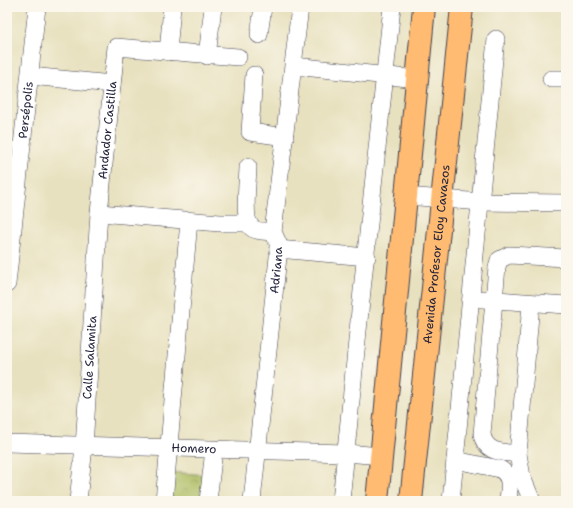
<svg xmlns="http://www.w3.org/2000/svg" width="573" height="508" viewBox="0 0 573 508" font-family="'Shantell Sans',sans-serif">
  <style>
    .park { fill: url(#park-crowns); stroke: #676e4c }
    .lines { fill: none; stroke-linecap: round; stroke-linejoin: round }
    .minor-casing { stroke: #403f4f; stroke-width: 18 }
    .major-casing { stroke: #403f4f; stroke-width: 24 }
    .minor { stroke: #fff; stroke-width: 17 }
    .major { stroke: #ffbb71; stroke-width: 22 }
    .labels { text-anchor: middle; stroke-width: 3.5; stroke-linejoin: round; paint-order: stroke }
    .street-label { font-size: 12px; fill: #22223b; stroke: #fbf7ec }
  </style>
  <defs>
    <pattern id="park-crowns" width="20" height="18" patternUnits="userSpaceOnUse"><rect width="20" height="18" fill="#acbb5e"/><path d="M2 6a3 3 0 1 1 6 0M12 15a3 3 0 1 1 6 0" fill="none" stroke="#94a053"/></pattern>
  </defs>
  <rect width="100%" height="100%" fill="#fbf7ec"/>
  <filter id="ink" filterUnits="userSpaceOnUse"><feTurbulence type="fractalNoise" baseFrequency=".025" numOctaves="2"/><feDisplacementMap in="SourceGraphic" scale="8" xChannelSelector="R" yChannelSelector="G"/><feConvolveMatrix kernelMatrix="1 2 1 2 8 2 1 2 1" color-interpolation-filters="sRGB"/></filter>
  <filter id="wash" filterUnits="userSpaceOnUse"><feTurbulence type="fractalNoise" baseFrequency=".012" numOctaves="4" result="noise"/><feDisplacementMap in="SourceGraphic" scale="16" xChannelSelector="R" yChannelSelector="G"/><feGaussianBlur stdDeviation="0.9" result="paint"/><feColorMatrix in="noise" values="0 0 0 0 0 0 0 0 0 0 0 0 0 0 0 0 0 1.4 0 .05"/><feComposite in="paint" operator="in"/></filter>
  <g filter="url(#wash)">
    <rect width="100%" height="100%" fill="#e8e1bf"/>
    <path class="park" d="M169 472 207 475 205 501H167Z"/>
  </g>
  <g filter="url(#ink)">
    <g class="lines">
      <g class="minor-casing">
        <g id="minor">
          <path d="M259 35 263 7"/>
          <path d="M168 52 172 7"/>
          <path d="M207 56 213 7"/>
          <path d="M294 66 417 79"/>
          <path d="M254 75 250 132 285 137"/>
          <path d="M30 76 112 84"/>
          <path d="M551 79H566"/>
          <path d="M248 167C248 180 242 220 252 228 257 232 266 231 273 232"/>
          <path d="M406 196 481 202 566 203"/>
          <path d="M99 213 220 223H249"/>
          <path d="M278 249 367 257"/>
          <path id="s1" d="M7 284 37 7"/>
          <path d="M482 299 566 305"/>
          <path d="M531 304 518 454 522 477 532 501"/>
          <path id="s2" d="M7 443 346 453 381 456"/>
          <path d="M518 454C502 452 485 453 482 434L497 267 499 260 509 255 566 258"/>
          <path d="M455 460 500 469C513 477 509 488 508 501"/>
          <path id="s3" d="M78 501 84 447 99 213 116 47 238 57"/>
          <path d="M164 501 189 221"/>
          <path d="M208 501 214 450"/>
          <path id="s4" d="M252 501 278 257V243L273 232 300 7"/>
          <path d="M341 501C357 336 374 172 392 7"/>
          <path d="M451 501 496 39"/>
        </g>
      </g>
      <g class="major-casing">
        <g id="major">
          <path d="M377 501 424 7"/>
          <path id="s5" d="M411 501 462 7"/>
        </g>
      </g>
      <use href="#minor" class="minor"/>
      <use href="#major" class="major"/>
    </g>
  </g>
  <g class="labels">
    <g class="street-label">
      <text dy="4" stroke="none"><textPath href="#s1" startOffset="175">Persépolis</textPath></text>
      <text dy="4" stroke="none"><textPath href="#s3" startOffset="372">Andador Castilla</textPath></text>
      <text dy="4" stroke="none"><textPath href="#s5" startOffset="248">Avenida Profesor Eloy Cavazos</textPath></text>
      <text dy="4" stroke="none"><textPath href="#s4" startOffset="232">Adriana</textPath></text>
      <text dy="4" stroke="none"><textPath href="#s3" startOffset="144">Calle Salamita</textPath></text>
      <text dy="4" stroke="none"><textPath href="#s2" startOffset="187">Homero</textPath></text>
    </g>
  </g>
  <rect width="573" height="508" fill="none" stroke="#fbf7ec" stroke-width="24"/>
</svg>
